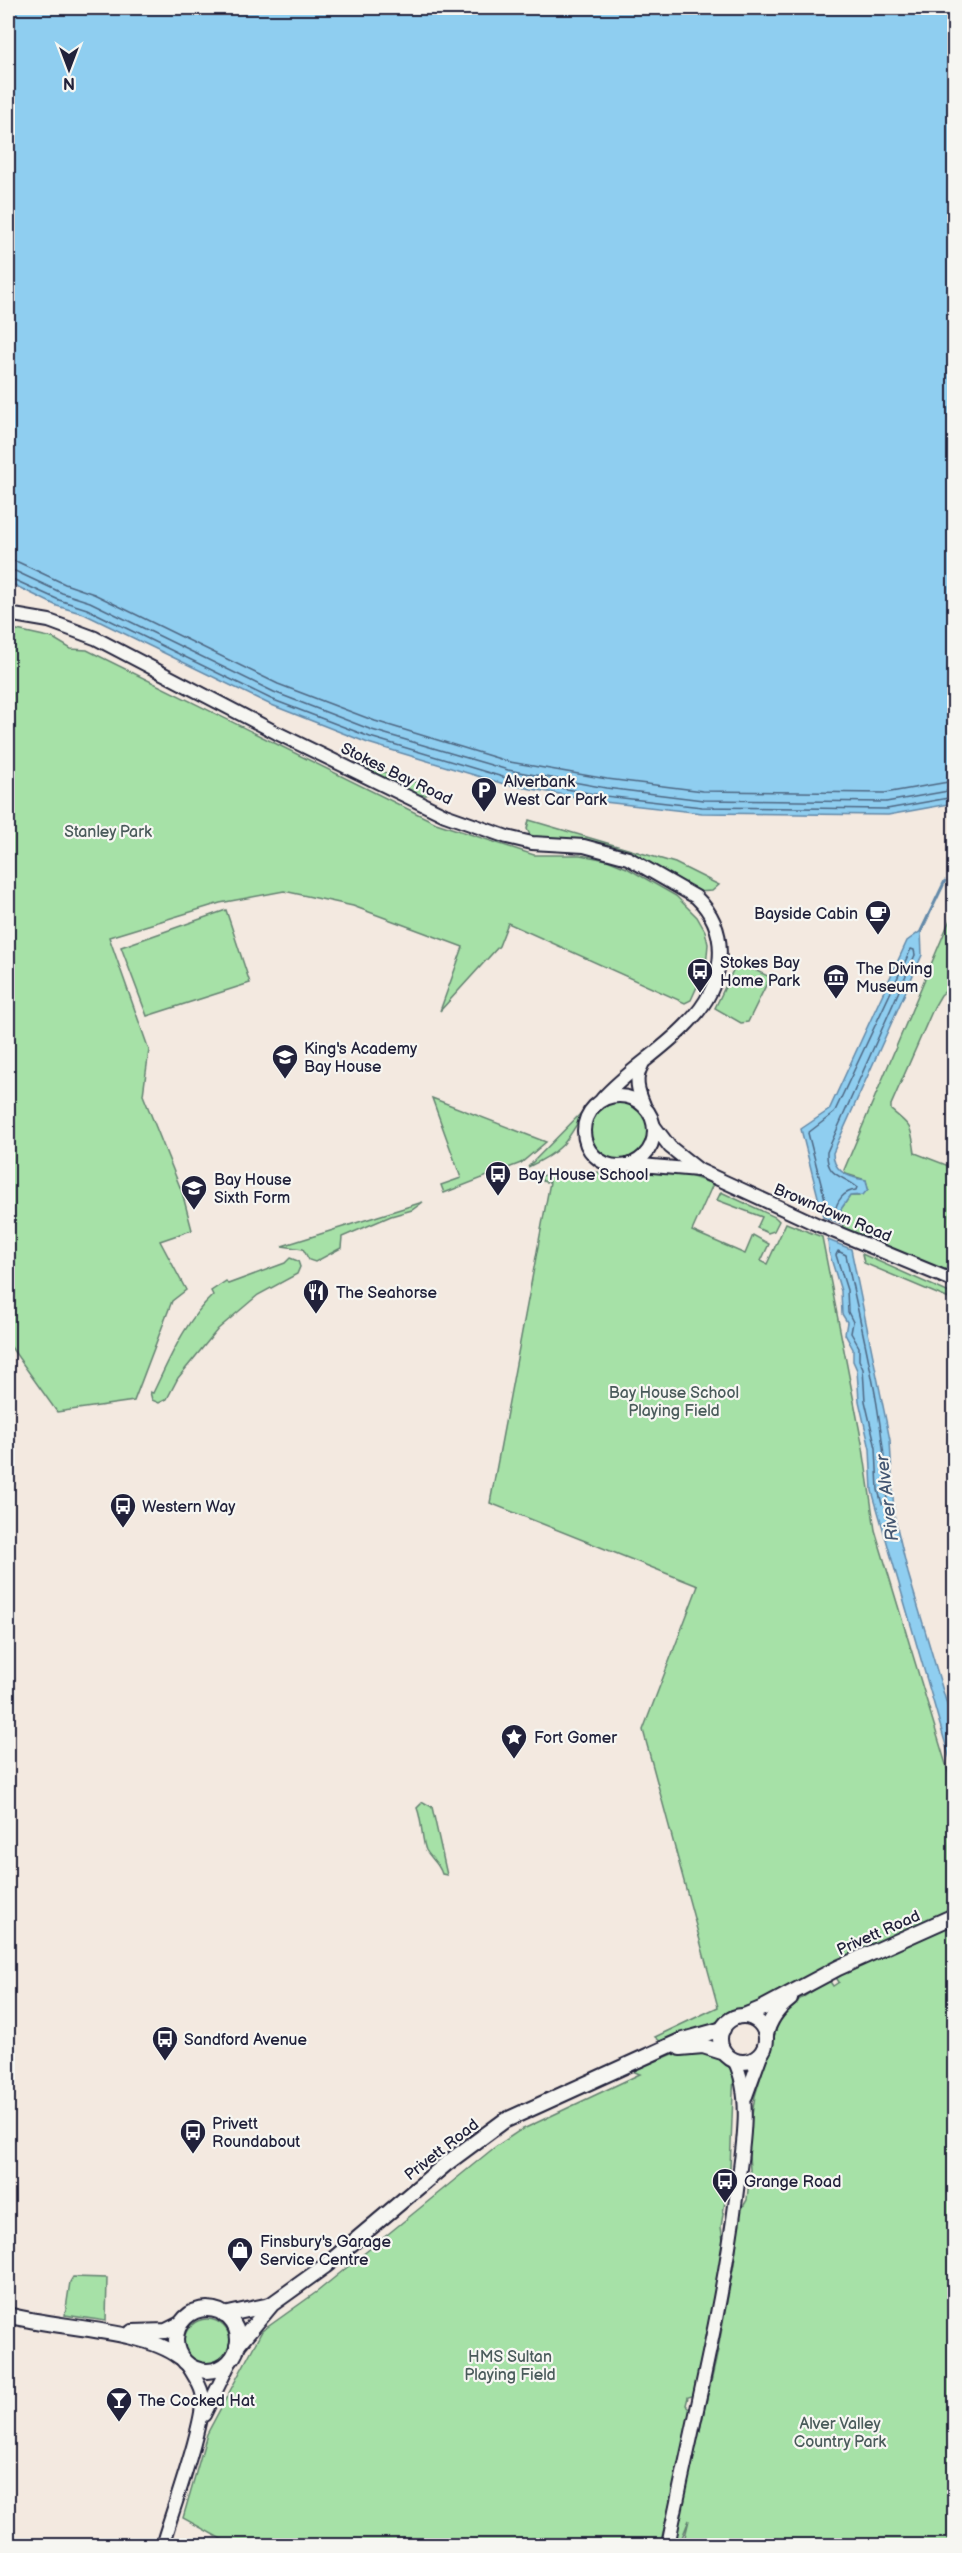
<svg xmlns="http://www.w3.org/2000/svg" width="962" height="2553" viewBox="0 0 962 2553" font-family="'Balsamiq Sans',sans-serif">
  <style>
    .green { fill: #a6e1a7; stroke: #648271; stroke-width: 1.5 }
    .water { fill: #8fcef0; stroke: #6389a8; stroke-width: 1.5 }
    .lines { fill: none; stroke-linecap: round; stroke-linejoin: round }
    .shore { stroke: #4e6783; stroke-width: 1.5 }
    .stream { stroke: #6389a8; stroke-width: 3 }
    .tertiary-casing { stroke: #22223b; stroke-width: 16 }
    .secondary-casing { stroke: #22223b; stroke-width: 18 }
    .tertiary { stroke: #f6f6f2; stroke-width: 12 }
    .secondary { stroke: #f6f6f2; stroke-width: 14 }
    .labels { text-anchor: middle; stroke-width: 4.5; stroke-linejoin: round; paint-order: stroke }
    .street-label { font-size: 16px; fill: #22223b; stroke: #f6f6f2 }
    .poi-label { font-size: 16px; fill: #22223b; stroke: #f6f6f2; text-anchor: start }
    .park-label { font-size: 16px; fill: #4a5b5b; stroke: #f6f6f2 }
    .water-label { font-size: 18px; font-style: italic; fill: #435671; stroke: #f6f6f2 }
  </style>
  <rect width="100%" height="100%" fill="#f3e9e0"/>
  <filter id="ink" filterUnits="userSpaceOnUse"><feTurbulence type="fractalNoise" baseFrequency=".0167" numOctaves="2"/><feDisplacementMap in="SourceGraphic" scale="12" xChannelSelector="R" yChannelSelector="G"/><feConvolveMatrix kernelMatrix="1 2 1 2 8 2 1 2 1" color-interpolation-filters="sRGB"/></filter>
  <g filter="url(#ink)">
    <g class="green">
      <path d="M8 628 53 638 71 649 87 650 436 823 534 855H580L607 860 627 868 676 896 697 917 705 931 708 944 706 967 691 1000 685 1003 508 923 499 946 440 1011 463 947 353 906 284 891 220 903 109 937 149 1050 143 1095 182 1192 192 1230 160 1241 186 1290 172 1301 134 1401 57 1412 8 1343Z"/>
      <path d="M364 766 422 784V786L432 789V791L426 795H417L363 767Z"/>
      <path d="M529 820 675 863 719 885 712 891 696 892 632 857 533 841 527 829Z"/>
      <path d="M226 910 250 983 147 1016 121 947Z"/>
      <path d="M954 910V984L941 995 934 1007 891 1105V1110C912 1127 911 1126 915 1153L954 1168V1274L843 1228 841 1209 850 1196H859L868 1189 866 1180 846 1174 844 1170Z"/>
      <path d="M737 962 770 977 748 1022 741 1023 715 1008Z"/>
      <path d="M432 1098 546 1142 521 1163 444 1193 441 1185 461 1178Z"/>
      <circle cx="620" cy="1131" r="29"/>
      <path d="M586 1108C567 1141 565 1150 528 1167Z"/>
      <path d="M560 1172 681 1173 713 1184 692 1231 745 1254 753 1235 769 1244 761 1261 767 1264 786 1223 822 1237 863 1448 875 1530 954 1791V1908L817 1971 756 2003 728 2012 719 2021 699 2030 661 2042 655 2037 718 2007 643 1730 698 1586 490 1503 550 1182H545L536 1177Z"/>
      <path d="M721 1192 775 1217 779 1221 774 1231 768 1233 757 1228 762 1217 717 1200Z"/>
      <path d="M423 1202 412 1210 391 1216 342 1237 341 1248 315 1262 309 1260 303 1249 282 1246Z"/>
      <path d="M862 1254 954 1295V1301L864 1263Z"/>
      <path d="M290 1258 298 1261 300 1267 297 1274 258 1295 218 1329 178 1378 167 1399 159 1403 152 1400 150 1392 153 1393C170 1358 185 1321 213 1295L211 1291 226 1281 228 1284 285 1263Z"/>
      <path d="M423 1802 432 1807 447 1875 442 1874C439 1863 431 1859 426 1850 422 1842 422 1820 417 1808Z"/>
      <path d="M954 1922V2545H683L689 2520 679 2545 673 2546 716 2360 734 2264 740 2212 747 2200 750 2170 748 2140 755 2096 776 2025 788 2007 829 1980 833 1986 839 1982 835 1976Z"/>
      <path d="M699 2050 725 2057 734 2069 730 2169 721 2227 724 2247 696 2395 688 2397 686 2405 692 2411 660 2545H232L183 2518 207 2434 262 2331 318 2291 495 2147 519 2131 640 2074 632 2071 678 2052Z"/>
      <path d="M73 2277 107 2278 106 2321 65 2315 70 2282Z"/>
      <circle cx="207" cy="2342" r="23"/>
      <path d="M8 2538 125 2545H8Z"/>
    </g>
    <g class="water">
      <path d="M8 8H954V803L888 815 702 813 604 802 504 784 368 743 269 704 84 614 57 606 8 582Z"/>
      <path d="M921 931 922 955 833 1153C833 1172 850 1178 866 1180L868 1189 863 1195 850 1196 841 1209 842 1224 823 1217 801 1129 829 1110 907 941Z"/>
      <path d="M828 1240 851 1249 890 1440 894 1515 908 1573 954 1728V1773L872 1491 870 1449 859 1401 857 1370 853 1361V1349L845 1334 847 1322 842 1314 841 1291 829 1252Z"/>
    </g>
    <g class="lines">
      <g class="shore">
        <path d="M8 560 18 562 65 584 94 594 278 684 375 721 510 762 607 779 703 791 885 793 954 781"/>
        <path d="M8 569 15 571 62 593 90 602 274 692 372 730 508 770 606 788 703 800 886 802 954 790"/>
        <path d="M8 577 59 600 87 609 271 699 370 737 506 778 605 796 702 807 887 809 954 797"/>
        <path d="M911 949 914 950 915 955 827 1152C826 1177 842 1175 857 1187L856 1190C844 1191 836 1201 835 1213L831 1214 828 1211 808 1133 834 1113Z"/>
        <path d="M838 1251 846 1255C863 1337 885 1418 887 1502L885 1505 882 1504 878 1490 876 1448 865 1401 863 1369 859 1360V1347L851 1333 853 1322 848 1312 847 1290 836 1255Z"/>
      </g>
      <path class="stream" d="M921 931 945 881"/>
      <g class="tertiary-casing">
        <g id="tertiary">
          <path d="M8 614 49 621 95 638 277 733 445 815 507 837 532 843 584 846 628 858 696 897C734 934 723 988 688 1023 662 1051 628 1070 602 1099"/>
          <path d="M642 1065C634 1079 638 1091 644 1105"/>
          <circle cx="619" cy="1131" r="35"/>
          <path d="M654 1126 670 1147 699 1170 816 1224 954 1281"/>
          <path d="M630 1164 698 1170"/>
          <path d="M746 2096 762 2052"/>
          <path d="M204 2415 233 2356"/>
          <path d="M162 2546C170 2517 207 2417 202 2393 200 2384 192 2373 187 2364"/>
          <path d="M668 2546C691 2429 721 2316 736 2198 741 2155 754 2099 734 2060"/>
        </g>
      </g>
      <g class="secondary-casing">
        <g id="secondary">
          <path d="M744 2016 763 2008 838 1968 954 1916"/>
          <circle cx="743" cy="2039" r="23"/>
          <path d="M766 2035C769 2020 777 2009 790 1999"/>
          <path d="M680 2048 703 2046 725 2053"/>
          <circle cx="207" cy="2340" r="31"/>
          <path d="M8 2315C56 2329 142 2328 180 2357"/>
          <path d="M224 2315 270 2305"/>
          <path d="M132 2332 166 2331 180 2324"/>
          <path d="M237 2346 272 2304 325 2266 446 2164 504 2121 680 2041 723 2029"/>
        </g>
      </g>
      <use href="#tertiary" class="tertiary"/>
      <use href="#secondary" class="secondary"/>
    </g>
  </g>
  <defs>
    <g id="parking-pin" transform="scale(1.35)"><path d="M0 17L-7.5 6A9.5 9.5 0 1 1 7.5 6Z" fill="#22223b" stroke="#f6f6f2"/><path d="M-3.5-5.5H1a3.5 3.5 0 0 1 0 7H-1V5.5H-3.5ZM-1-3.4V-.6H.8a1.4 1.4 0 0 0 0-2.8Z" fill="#fff"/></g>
    <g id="cafe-pin" transform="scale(1.35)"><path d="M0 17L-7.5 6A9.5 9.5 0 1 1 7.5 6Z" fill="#22223b" stroke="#f6f6f2"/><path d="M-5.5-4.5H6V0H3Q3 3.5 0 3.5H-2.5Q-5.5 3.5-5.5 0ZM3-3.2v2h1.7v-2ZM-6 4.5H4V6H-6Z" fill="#fff"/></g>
    <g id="bus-pin" transform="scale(1.35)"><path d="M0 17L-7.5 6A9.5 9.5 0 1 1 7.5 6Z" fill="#22223b" stroke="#f6f6f2"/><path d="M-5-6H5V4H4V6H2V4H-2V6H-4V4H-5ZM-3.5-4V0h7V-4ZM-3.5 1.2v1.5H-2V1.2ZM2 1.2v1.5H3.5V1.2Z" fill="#fff"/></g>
    <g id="museum-pin" transform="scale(1.35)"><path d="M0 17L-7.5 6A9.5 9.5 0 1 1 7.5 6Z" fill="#22223b" stroke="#f6f6f2"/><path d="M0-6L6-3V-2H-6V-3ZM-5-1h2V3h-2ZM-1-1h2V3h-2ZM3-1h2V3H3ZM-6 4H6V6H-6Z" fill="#fff"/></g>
    <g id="school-pin" transform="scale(1.35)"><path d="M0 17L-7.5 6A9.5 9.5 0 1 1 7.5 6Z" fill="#22223b" stroke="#f6f6f2"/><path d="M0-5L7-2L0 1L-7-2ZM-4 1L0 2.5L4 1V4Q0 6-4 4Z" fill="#fff"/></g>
    <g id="university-pin" transform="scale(1.35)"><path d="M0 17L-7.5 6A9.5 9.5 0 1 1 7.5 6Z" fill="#22223b" stroke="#f6f6f2"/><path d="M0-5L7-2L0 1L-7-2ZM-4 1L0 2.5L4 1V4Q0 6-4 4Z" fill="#fff"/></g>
    <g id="restaurant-pin" transform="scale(1.35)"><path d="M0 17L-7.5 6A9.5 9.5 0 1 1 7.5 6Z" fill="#22223b" stroke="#f6f6f2"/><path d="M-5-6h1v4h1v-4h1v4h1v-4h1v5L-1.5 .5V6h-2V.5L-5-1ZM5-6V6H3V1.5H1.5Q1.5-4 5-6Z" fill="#fff"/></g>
    <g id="sight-pin" transform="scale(1.35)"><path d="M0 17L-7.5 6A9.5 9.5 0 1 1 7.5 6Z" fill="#22223b" stroke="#f6f6f2"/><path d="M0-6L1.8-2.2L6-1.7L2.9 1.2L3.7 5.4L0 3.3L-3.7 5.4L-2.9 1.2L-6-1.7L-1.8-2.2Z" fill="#fff"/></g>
    <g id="shop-pin" transform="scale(1.35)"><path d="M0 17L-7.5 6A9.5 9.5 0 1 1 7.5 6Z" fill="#22223b" stroke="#f6f6f2"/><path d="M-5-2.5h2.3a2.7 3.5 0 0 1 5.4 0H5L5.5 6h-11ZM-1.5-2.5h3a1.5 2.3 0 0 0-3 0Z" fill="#fff"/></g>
    <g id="bar-pin" transform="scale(1.35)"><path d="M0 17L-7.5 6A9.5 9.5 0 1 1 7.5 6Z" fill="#22223b" stroke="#f6f6f2"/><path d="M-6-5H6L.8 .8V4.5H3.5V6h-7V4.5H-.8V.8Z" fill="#fff"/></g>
  </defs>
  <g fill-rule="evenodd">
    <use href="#parking-pin" x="484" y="790"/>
    <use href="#cafe-pin" x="878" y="913"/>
    <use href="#bus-pin" x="700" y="971"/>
    <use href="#museum-pin" x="836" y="977"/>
    <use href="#school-pin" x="285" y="1057"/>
    <use href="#bus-pin" x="498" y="1174"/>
    <use href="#university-pin" x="194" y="1188"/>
    <use href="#restaurant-pin" x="316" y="1292"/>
    <use href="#bus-pin" x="123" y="1506"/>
    <use href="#sight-pin" x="514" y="1737"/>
    <use href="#bus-pin" x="165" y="2039"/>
    <use href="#bus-pin" x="193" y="2132"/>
    <use href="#bus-pin" x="725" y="2181"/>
    <use href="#shop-pin" x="240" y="2250"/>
    <use href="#bar-pin" x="119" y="2400"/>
  </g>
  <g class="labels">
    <g class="street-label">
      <text transform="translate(397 773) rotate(26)" y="6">Stokes Bay Road</text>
      <text transform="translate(833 1212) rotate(23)" y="6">Browndown Road</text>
      <text transform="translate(878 1932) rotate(-24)" y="6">Privett Road</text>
      <text transform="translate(441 2149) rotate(-38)" y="6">Privett Road</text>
    </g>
    <g class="poi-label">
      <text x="504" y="787">Alverbank<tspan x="504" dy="18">West Car Park</tspan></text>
      <text x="858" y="919" text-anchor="end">Bayside Cabin</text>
      <text x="720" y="968">Stokes Bay<tspan x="720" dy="18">Home Park</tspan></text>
      <text x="856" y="974">The Diving<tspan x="856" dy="18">Museum</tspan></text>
      <text x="304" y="1054">King's Academy<tspan x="304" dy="18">Bay House</tspan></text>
      <text x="518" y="1180">Bay House School</text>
      <text x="214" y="1185">Bay House<tspan x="214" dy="18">Sixth Form</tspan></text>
      <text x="336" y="1298">The Seahorse</text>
      <text x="142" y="1512">Western Way</text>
      <text x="534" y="1743">Fort Gomer</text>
      <text x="184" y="2045">Sandford Avenue</text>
      <text x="212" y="2129">Privett<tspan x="212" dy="18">Roundabout</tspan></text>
      <text x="744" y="2187">Grange Road</text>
      <text x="260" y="2247">Finsbury's Garage<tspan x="260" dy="18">Service Centre</tspan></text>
      <text x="138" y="2406">The Cocked Hat</text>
    </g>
    <g class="park-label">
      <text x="108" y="837">Stanley Park</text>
      <text x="674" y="1398">Bay House School<tspan x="674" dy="18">Playing Field</tspan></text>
      <text x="510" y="2362">HMS Sultan<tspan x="510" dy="18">Playing Field</tspan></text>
      <text x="840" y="2429">Alver Valley<tspan x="840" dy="18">Country Park</tspan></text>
    </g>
    <g class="water-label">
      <text transform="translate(887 1498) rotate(-97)" y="6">River Alver</text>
    </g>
  </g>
  <rect width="962" height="2553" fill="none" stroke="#f6f6f2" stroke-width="30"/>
  <rect x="15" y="15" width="932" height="2523" fill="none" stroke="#22223b" stroke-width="2" filter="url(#ink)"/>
  <g transform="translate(69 69) rotate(180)" stroke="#f6f6f2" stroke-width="4.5" paint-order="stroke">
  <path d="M0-4.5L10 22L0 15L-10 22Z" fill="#22223b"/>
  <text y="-9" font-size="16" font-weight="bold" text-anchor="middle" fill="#22223b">N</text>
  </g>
</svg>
